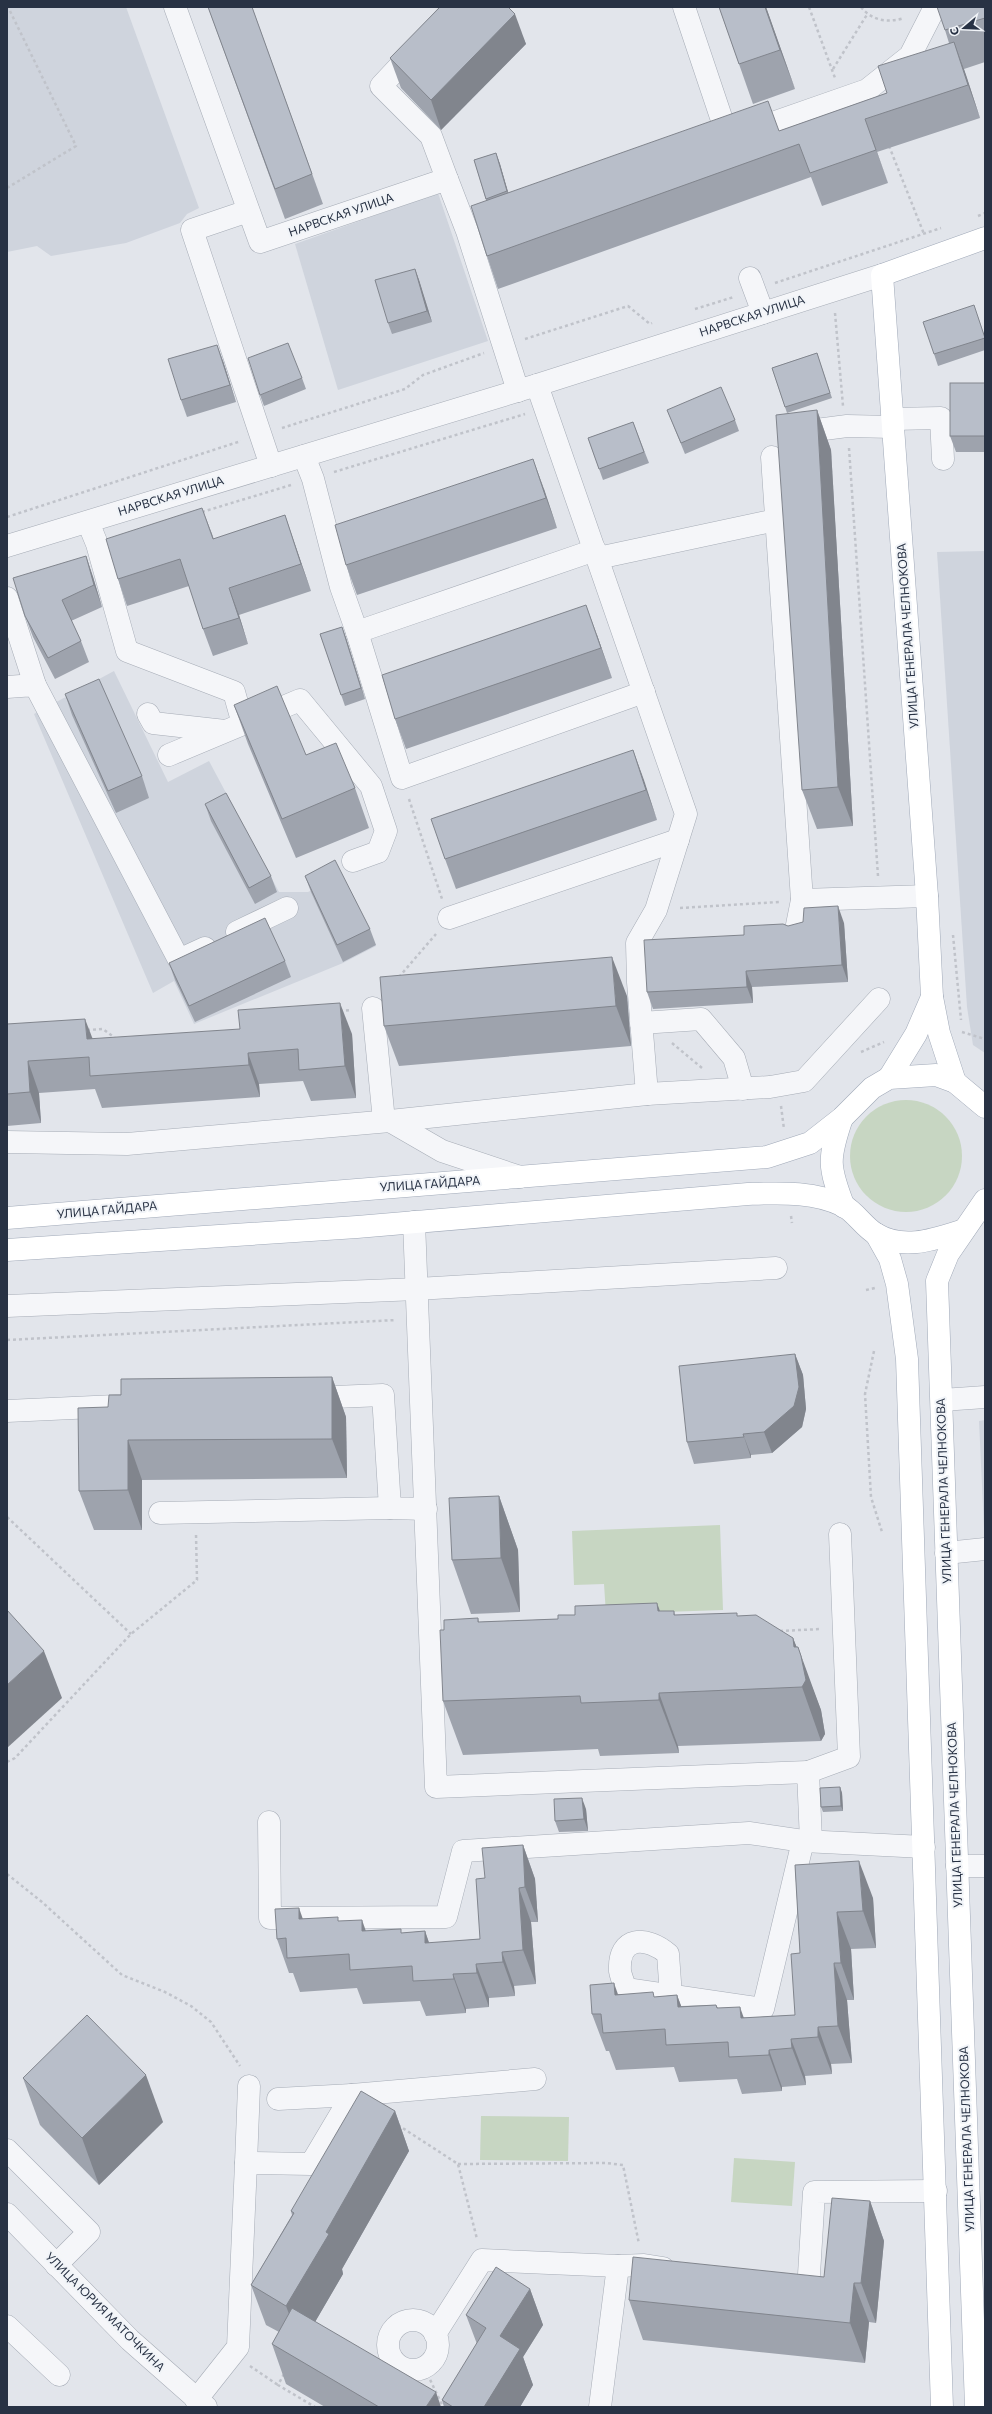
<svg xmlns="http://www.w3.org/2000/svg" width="992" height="2414" viewBox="0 0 992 2414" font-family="Commissioner,sans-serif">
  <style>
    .built { fill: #cfd4dd }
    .green { fill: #c7d6c2 }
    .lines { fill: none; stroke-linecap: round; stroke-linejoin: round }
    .minor-casing { stroke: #a6acb6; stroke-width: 23 }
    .major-casing { stroke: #a0a9b8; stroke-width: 23 }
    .path { stroke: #c0c3ca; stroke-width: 2.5; stroke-dasharray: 3 3; stroke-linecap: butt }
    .minor { stroke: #f5f6f9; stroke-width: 22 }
    .major { stroke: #fff; stroke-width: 22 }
    .wall { fill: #9ea3ad }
    .shaded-wall { fill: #81858d }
    .building { fill: #b8bec9; stroke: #81858d }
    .labels { text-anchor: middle; stroke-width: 4; stroke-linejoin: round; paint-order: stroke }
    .street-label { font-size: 12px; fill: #283244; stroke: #f1f4f8 }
  </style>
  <rect width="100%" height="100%" fill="#e2e5eb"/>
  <g class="built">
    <path d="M7 7H126L199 208 187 214 180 223 126 243 51 256 37 246 7 252Z"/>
    <path d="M438 193 488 341 338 390 295 244Z"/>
    <path d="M985 551V1053L973 1045 967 1007 937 552Z"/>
    <path d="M114 671 168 782 209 761 279 892H308L342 876 376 946 343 963 194 1024 174 981 153 993 34 714Z"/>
    <path d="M985 1420V1550L979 1421Z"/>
  </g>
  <g class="green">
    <circle cx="906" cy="1156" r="56"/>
    <path d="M720 1525 723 1610 606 1614 604 1584 574 1585 572 1531Z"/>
    <path d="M481 2116 569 2117 568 2161 480 2160Z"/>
    <path d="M734 2158 795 2162 792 2206 731 2202Z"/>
  </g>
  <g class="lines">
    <g class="minor-casing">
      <g id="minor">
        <path d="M175 7 260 242 447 179 467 231 518 391"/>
        <path d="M684 7 728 138"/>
        <path d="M747 132 867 90 910 56 935 7"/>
        <path d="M447 179 431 136 381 86 453 9 452 7"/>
        <path d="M248 211 192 230 271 466"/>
        <path d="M750 278 763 313"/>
        <path d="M537 385 686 814 656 910 637 943 638 982 647 1094"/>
        <path d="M892 419 941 418 943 459"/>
        <path d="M801 432 847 426 893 427"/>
        <path d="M304 456 313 479 341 587 357 632 595 550"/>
        <path d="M772 457 802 900 927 896"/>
        <path d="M88 522 97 544 127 651 234 692 243 724"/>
        <path d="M7 546 537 385 882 275"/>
        <path d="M598 558 776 520"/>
        <path d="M7 598 35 685"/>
        <path d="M357 632 402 778 644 692"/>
        <path d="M7 687 35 685 179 960 205 948"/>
        <path d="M148 714 153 723 225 731"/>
        <path d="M169 755 300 700 371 786 386 831 378 852 353 861"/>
        <path d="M449 918 678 840"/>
        <path d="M796 930 802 900"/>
        <path d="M237 932 287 908"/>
        <path d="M373 1008 384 1121"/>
        <path d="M641 1023 701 1019 734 1058 743 1089"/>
        <path d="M390 1121 442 1151 520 1177"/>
        <path d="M7 1142 127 1144 390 1121 647 1094 770 1087 804 1081 879 999"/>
        <path d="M414 1222 436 1787 808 1772 811 1841"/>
        <path d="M7 1306 417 1289 776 1268"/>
        <path d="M310 1398 383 1395 390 1508 426 1509"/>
        <path d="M942 1400 985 1397"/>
        <path d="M7 1411 138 1405"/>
        <path d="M160 1513 390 1508"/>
        <path d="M946 1553 985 1549"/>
        <path d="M808 1772 849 1757 840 1534"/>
        <path d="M269 1822 270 1918 446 1917 463 1851 749 1833 803 1841 924 1847"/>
        <path d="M957 1866H985"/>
        <path d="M671 1996 668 1954C647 1936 618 1935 620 1971 621 1977 624 1984 626 1989L763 2009 803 1841"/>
        <path d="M278 2099 352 2095"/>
        <path d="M7 2150 89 2232 56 2265"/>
        <path d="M246 2163 249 2086"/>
        <path d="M7 2214 130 2340 206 2407"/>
        <path d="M618 2266 644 2265 663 2268"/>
        <path d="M794 2288 808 2291 814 2192 936 2191"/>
        <circle cx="413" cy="2345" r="25"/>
        <path d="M7 2326 59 2375"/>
        <path d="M435 2334 482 2260 618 2266 600 2407"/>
        <path d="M196 2400 238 2347 246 2163 311 2164 352 2095 535 2079"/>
      </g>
    </g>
    <g class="major-casing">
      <g id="major">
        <path d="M889 1078 916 1034 932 997"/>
        <path d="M955 1082 939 1033 932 997 927 896 882 275 985 238"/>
        <path d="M842 1118C828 1159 828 1166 844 1207"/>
        <path d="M7 1218 767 1157 810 1143 842 1118 872 1088 889 1078 936 1075 955 1082 985 1107"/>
        <path d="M876 1234 890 1259 897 1284 907 1359 942 2407"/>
        <path d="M7 1250 357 1227 748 1194C779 1193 815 1191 844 1206 856 1213 864 1227 876 1234 904 1251 935 1239 964 1230"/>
        <path d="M976 2407 937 1281 948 1254 985 1200"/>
      </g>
    </g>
    <g class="path">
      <path d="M809 7 835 78"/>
      <path d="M861 7C872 21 888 23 904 18"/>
      <path d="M833 69 868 13"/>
      <path d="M889 146 924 234"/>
      <path d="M7 188 76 146 8 7"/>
      <path d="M978 216 985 213"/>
      <path d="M775 283 941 228"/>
      <path d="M695 309 734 297"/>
      <path d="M835 313 843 406"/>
      <path d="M525 339 628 306 650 324 652 323"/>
      <path d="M282 428 405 389 423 375 484 353"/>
      <path d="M849 448 878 876"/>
      <path d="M334 472 525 414"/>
      <path d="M202 512 291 485"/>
      <path d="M7 517 241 441"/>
      <path d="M409 799 442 899"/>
      <path d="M680 908 779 902"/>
      <path d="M953 935 961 1020"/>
      <path d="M399 977 436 934"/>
      <path d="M340 1011 351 1010"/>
      <path d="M87 1030 103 1029 115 1038"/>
      <path d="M962 1032 985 1039"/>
      <path d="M672 1043 702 1068"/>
      <path d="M861 1052 884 1042"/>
      <path d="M781 1106 784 1129"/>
      <path d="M791 1216 792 1223"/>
      <path d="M866 1290 875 1288"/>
      <path d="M7 1340 396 1320"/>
      <path d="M874 1351 865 1394 871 1497 882 1532"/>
      <path d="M7 1517 131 1634"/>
      <path d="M780 1631 821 1629"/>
      <path d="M7 1762 15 1758 131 1634 197 1580 196 1534"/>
      <path d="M7 1874 42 1902 122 1975 165 1992 191 2006 211 2022 240 2066"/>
      <path d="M398 2125 458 2164 477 2239"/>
      <path d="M458 2164 606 2163 623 2165 639 2244"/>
      <path d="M376 2360 389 2356"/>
      <path d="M250 2366 278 2385"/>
      <path d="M425 2369 443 2407"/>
      <path d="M284 2374 278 2385 315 2407"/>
    </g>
    <use href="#minor" class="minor"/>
    <use href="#major" class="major"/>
  </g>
  <g class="wall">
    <path d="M208 7H252L323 204 285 219Z"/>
    <path d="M719 7H766L795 89 753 104Z"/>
    <path d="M985 7V62L964 69 980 118 877 152 888 183 822 206 811 177 498 289 487 256 486 200 474 160 496 153 500 164 508 193 779 131 887 93 949 43 945 30Z"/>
    <path d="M510 9 526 44 441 130 401 88 390 58Z"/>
    <path d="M415 269 419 280 432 322 392 334 388 323Z"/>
    <path d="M978 317 985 338V350L938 366 934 354Z"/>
    <path d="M817 353 832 398 787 413 772 368Z"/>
    <path d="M223 361 236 402 187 417 181 400Z"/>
    <path d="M302 378 306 389 264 406 260 395Z"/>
    <path d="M985 383V452H956L950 436Z"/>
    <path d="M667 410 735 420 739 431 685 454Z"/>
    <path d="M817 410 831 450 853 826 817 829 802 790Z"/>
    <path d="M633 422 649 463 603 480 588 438Z"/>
    <path d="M544 489 557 528 357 595 346 565Z"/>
    <path d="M285 515 311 591 239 615 248 644 213 656 203 629 189 586 127 606 118 579 214 539Z"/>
    <path d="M86 556 93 577 102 607 71 621 81 641 89 662 55 679 33 637 25 616Z"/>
    <path d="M342 627 346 638 365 699 345 706 320 634Z"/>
    <path d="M597 635 612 678 406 749 395 719Z"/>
    <path d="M65 694 142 776 149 798 116 813 72 715Z"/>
    <path d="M234 705 306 755 355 788 369 828 296 858 248 744Z"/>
    <path d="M633 750 657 820 456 889 445 859Z"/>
    <path d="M205 804 271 876 277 892 255 904 211 821Z"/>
    <path d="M305 876 370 929 376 945 343 962 311 892Z"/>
    <path d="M844 923 848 982 752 987 753 1003 653 1009 647 992 744 935 788 926Z"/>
    <path d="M285 961 291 977 195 1022 175 980 169 963Z"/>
    <path d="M627 996 631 1046 399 1066 384 1026Z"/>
    <path d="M7 1024 93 1039 352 1034 356 1098 311 1101 303 1081 259 1084 260 1097 102 1108 95 1089 39 1093 41 1123 7 1126Z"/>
    <path d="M795 1354 803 1375 806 1409 802 1427 772 1453 751 1455V1458L694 1464 687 1442Z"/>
    <path d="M332 1377 346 1417 347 1478 142 1480V1530H94L79 1491 108 1407 121 1395Z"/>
    <path d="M499 1496 518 1550 520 1612 471 1614 452 1560Z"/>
    <path d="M660 1611H674L675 1615 738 1616 793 1638 821 1710 825 1734 821 1741 678 1746 679 1753 600 1756 598 1749 463 1755 443 1701 478 1618 479 1622 558 1619Z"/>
    <path d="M840 1787 842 1793 843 1811 823 1812 821 1807Z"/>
    <path d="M586 1809 588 1831 559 1832 555 1821Z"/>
    <path d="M523 1845 535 1879 538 1922H531L536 1984 514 1986 515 1996 489 1998V2007L466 2009V2013L426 2016 420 2001 363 2004 357 1988 300 1992 293 1973H289L277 1939 303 1919 340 1921 366 1931 403 1933 425 1931 429 1943 480 1939 485 1878Z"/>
    <path d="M795 1865 873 1898 876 1948 851 1949 854 2000H847L852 2063 831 2064 832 2074 805 2076 806 2085 782 2087V2091L742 2094 737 2079 679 2082 674 2067 616 2070 609 2051H606L592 2014 618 1994 655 1997 677 1995 681 2006 716 2005 718 2008 744 2018 795 2015 800 1953Z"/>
    <path d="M23 2078 163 2122 99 2185 40 2125Z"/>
    <path d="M395 2111 409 2151 342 2269 343 2274 315 2322 441 2407H325L286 2384 272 2344 279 2332 266 2325 251 2285 292 2215 291 2211Z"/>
    <path d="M870 2201 884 2241 876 2323 869 2322 865 2363 643 2340 629 2300 824 2277Z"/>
    <path d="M530 2289 543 2325 523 2357 533 2385 520 2407H444L442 2400 477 2344 466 2315Z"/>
  </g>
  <g class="shaded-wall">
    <path d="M765 7H766L795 89 780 50Z"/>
    <path d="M515 14 526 44 441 130 431 100Z"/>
    <path d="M954 42 966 75 980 118 968 85Z"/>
    <path d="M865 119 877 152 888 183 876 150Z"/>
    <path d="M496 153 500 164 511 202 507 191Z"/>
    <path d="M415 269 419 280 432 322 427 311Z"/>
    <path d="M217 345 223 361 236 402 230 385Z"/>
    <path d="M817 410 831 450 853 826 838 787Z"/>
    <path d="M533 459 544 489 557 528 546 498Z"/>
    <path d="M202 508 212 534 223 566 213 539Z"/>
    <path d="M285 515 294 542 311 591 301 564Z"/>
    <path d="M86 556 93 577 102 607 94 585Z"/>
    <path d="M229 588 239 615 248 644 239 618Z"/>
    <path d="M586 605 597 635 612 678 601 648Z"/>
    <path d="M342 627 346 638 365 699 361 688Z"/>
    <path d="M633 750 644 780 657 820 646 790Z"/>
    <path d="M838 906 844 923 848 982 842 965Z"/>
    <path d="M612 957 627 996 631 1046 616 1006Z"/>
    <path d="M746 971 752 987 753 1003 747 987Z"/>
    <path d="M340 1003 352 1034 356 1098 345 1066Z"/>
    <path d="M85 1019 97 1050 87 1039Z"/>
    <path d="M248 1053 259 1084 260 1097 249 1065Z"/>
    <path d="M28 1061 39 1093 41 1123 30 1092Z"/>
    <path d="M795 1354 803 1375 806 1409 802 1427 772 1453 764 1432Z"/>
    <path d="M332 1377 346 1417 347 1478 332 1439Z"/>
    <path d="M743 1434 751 1455V1458Z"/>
    <path d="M128 1440 142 1480V1530L128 1490Z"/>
    <path d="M499 1496 518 1550 520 1612 501 1558Z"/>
    <path d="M657 1603 677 1657 658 1611Z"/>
    <path d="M793 1638 803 1663 798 1647 821 1710 825 1734 821 1741 802 1687 794 1647Z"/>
    <path d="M44 1651 62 1698 7 1748V1685Z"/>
    <path d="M659 1693 678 1746 679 1753 659 1700Z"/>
    <path d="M840 1787 842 1793 843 1811 841 1806Z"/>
    <path d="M582 1798 586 1809 588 1831 584 1819Z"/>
    <path d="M523 1845 535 1879 538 1922 525 1887Z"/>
    <path d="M859 1861 873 1898 876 1948 863 1911Z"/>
    <path d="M519 1888 531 1922 536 1984 523 1950Z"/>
    <path d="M299 1908 311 1942 299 1919Z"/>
    <path d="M837 1912 851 1949 854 2000 841 1963Z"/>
    <path d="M362 1920 374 1954 362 1931Z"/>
    <path d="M425 1931 437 1966 425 1943Z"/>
    <path d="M502 1952 514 1986 515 1996 503 1962Z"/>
    <path d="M834 1963 847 2000 852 2063 838 2026Z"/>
    <path d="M476 1964 489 1998V2007L477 1973Z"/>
    <path d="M453 1974 466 2009V2013L454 1979Z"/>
    <path d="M614 1983 627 2020 615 1995Z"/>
    <path d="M677 1995 691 2032 678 2007Z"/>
    <path d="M740 2007 753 2044 741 2018Z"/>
    <path d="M818 2027 831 2064 832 2074 818 2037Z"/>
    <path d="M791 2039 805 2076 806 2085 792 2048Z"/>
    <path d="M769 2050 782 2087V2091L769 2055Z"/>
    <path d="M146 2075 163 2122 99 2185 82 2138Z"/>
    <path d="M395 2111 409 2151 342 2269 343 2274 301 2346 286 2306 326 2232Z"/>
    <path d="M870 2201 884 2241 876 2323 861 2283Z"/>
    <path d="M854 2283 869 2322 865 2363 850 2323Z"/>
    <path d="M530 2289 543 2325 523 2357 533 2385 520 2407H484L500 2336Z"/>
    <path d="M436 2392 441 2407H426Z"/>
  </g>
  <g class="building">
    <path d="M208 7H252L312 174 275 189Z"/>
    <path d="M440 7H508L515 14 431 100 390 58Z"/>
    <path d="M719 7H765L780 50 739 64Z"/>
    <path d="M937 7H985V18L945 30Z"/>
    <path d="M954 42 968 85 865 119 876 150 810 173 799 144 487 256 471 206 768 101 779 131 887 93 878 66Z"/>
    <path d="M496 153 507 191 486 199 474 160Z"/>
    <path d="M415 269 427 311 388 323 375 280Z"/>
    <path d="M974 305 985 338 934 354 923 322Z"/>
    <path d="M288 343 302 378 260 395 248 358Z"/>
    <path d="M217 345 230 385 181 400 168 359Z"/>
    <path d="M817 353 830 393 785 407 772 368Z"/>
    <rect x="950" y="383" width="35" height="53"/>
    <path d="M721 387 735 420 681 443 667 410Z"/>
    <path d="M817 410 838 787 802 790 776 415Z"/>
    <path d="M633 422 644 452 599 469 588 438Z"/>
    <path d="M533 459 546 498 346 565 335 525Z"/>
    <path d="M202 508 213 539 285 515 301 564 229 588 239 618 203 629 180 559 118 579 106 539Z"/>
    <path d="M86 556 94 585 62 600 81 641 48 658 25 616 13 578Z"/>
    <path d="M586 605 601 648 395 719 382 675Z"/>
    <path d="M342 627 361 688 341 695 320 634Z"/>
    <path d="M99 679 142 776 108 791 65 694Z"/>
    <path d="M277 686 306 755 336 743 355 788 282 819 234 705Z"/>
    <path d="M633 750 646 790 445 859 431 819Z"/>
    <path d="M226 793 271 876 249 888 205 804Z"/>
    <path d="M335 860 370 929 337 945 305 876Z"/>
    <path d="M838 906 842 965 746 971 747 987 647 992 644 940 744 935V926L783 924 788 926 803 922 804 908Z"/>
    <path d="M265 918 285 961 189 1006 169 963Z"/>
    <path d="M612 957 616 1006 384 1026 380 977Z"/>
    <path d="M340 1003 345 1066 299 1070 298 1049 248 1053 249 1065 90 1076 89 1057 28 1061 30 1092 7 1094V1024L85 1019 87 1039 240 1029 238 1010Z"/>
    <path d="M795 1354 799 1387 794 1406 764 1432 743 1434 744 1437 687 1442 679 1366Z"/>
    <path d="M332 1377V1439L128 1440V1490L79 1491 78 1408 108 1407 109 1395H121V1379Z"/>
    <path d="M499 1496 501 1558 452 1560 449 1498Z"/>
    <path d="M657 1603 658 1611H674V1615L737 1613V1616L756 1615 793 1638 794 1647H798L801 1656 806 1680 802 1687 659 1693V1700L581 1703 580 1696 443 1701 440 1630H444V1620L478 1618V1622L558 1619V1615H575V1606Z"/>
    <path d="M7 1610 44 1651 7 1685Z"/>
    <path d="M840 1787 841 1806 821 1807 820 1788Z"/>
    <path d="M582 1798 584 1819 555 1821 554 1799Z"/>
    <path d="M523 1845 525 1887 519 1888 523 1950 502 1952 503 1962 476 1964 477 1973 453 1974 454 1979 413 1981 412 1966 350 1970 349 1954 287 1958 286 1938 277 1939 275 1909 299 1908V1919L338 1917V1921L362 1920V1931L401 1929V1933L425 1931V1943L480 1939 476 1879 485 1878 482 1848Z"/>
    <path d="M859 1861 863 1911 837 1912 841 1963H834L838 2026 818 2027V2037L791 2039 792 2048 769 2050V2055L729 2057 728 2042 666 2045 665 2029 603 2033 601 2014H592L590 1985 614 1983 615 1995 653 1992 654 1997 677 1995 678 2007 716 2005 717 2008 740 2007 741 2018 795 2015 791 1954 800 1953 795 1865Z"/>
    <path d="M87 2015 146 2075 82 2138 23 2078Z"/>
    <path d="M361 2091 395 2111 326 2232 329 2234 286 2306 251 2285 294 2213 291 2211Z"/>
    <path d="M832 2198 870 2201 861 2283H854L850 2323 629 2300 633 2257 824 2277Z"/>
    <path d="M496 2267 530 2289 500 2336 520 2349 484 2407H453L442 2400 486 2328 466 2315Z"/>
    <path d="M292 2308 436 2392 426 2407H379L272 2344Z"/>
  </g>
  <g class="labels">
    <g class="street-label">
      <text transform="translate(341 215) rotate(-19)" y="4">НАРВСКАЯ УЛИЦА</text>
      <text transform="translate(752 316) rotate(-18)" y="4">НАРВСКАЯ УЛИЦА</text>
      <text transform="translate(171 496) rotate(-17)" y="4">НАРВСКАЯ УЛИЦА</text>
      <text transform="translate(908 636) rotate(-94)" y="4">УЛИЦА ГЕНЕРАЛА ЧЕЛНОКОВА</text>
      <text transform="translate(430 1184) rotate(-4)" y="4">УЛИЦА ГАЙДАРА</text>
      <text transform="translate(107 1210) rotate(-5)" y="4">УЛИЦА ГАЙДАРА</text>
      <text transform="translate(944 1491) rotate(-92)" y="4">УЛИЦА ГЕНЕРАЛА ЧЕЛНОКОВА</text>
      <text transform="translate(955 1815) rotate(-92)" y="4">УЛИЦА ГЕНЕРАЛА ЧЕЛНОКОВА</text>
      <text transform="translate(967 2139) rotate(-92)" y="4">УЛИЦА ГЕНЕРАЛА ЧЕЛНОКОВА</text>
      <text transform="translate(105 2312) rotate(45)" y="4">УЛИЦА ЮРИЯ МАТОЧКИНА</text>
    </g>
  </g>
  <rect width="992" height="2414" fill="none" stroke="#283244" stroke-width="16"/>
  <g transform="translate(964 28) rotate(251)" stroke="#f1f4f8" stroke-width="3" paint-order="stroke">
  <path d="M0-3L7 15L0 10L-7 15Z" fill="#283244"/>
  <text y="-6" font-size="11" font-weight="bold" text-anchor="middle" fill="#283244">С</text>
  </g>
</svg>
